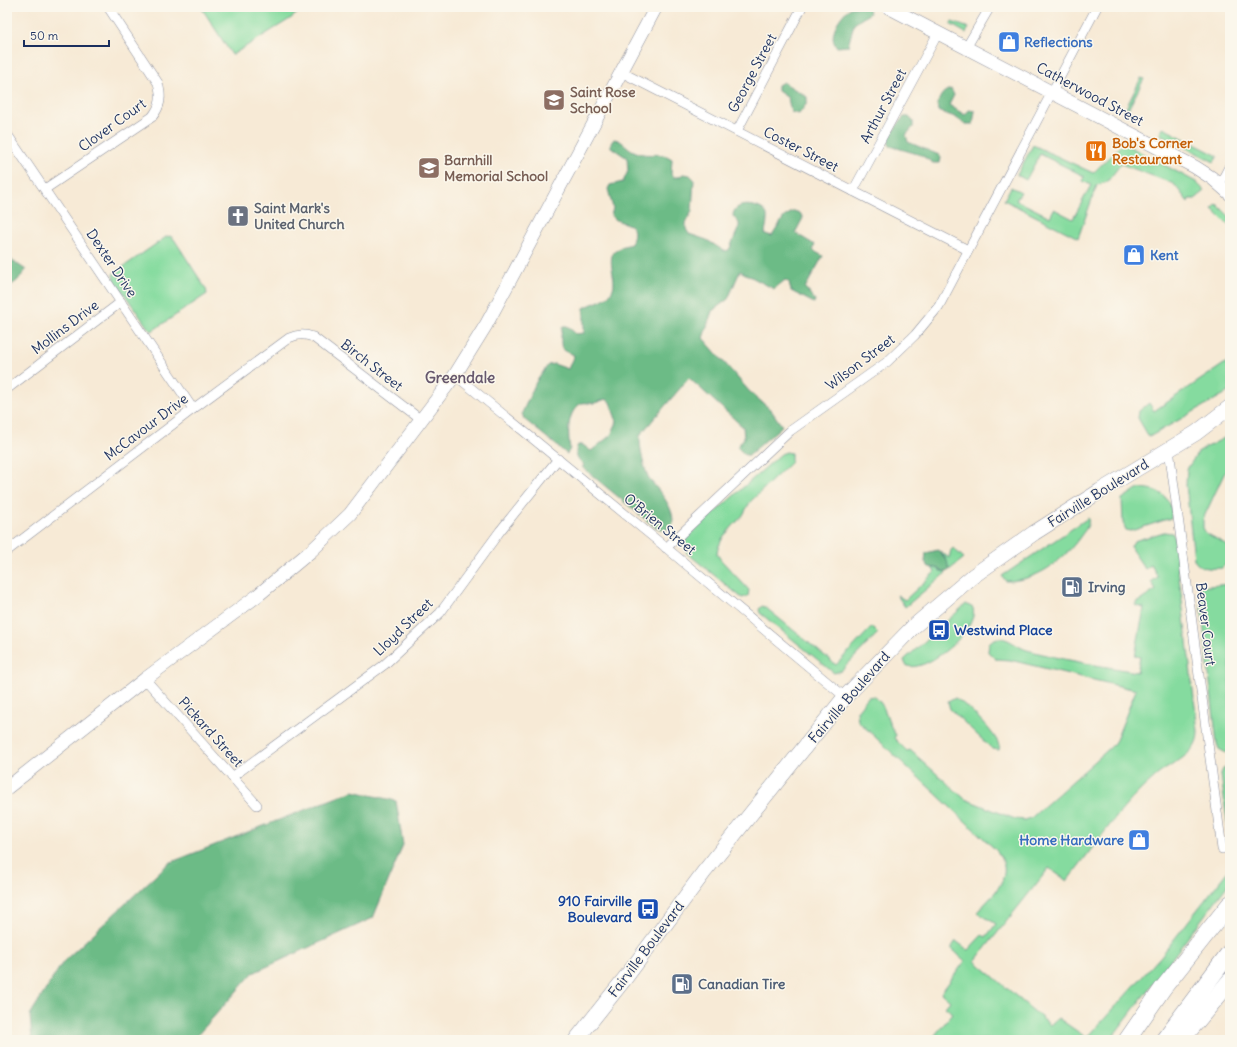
<svg xmlns="http://www.w3.org/2000/svg" width="1237" height="1047" viewBox="0 0 1237 1047" font-family="Delius,sans-serif">
  <style>
    .green { fill: #85db9f; stroke: #50857e }
    .forest { fill: #6cbb86; stroke: #447572 }
    .lines { fill: none; stroke-linecap: round; stroke-linejoin: round }
    .minor-casing { stroke: #898c9a; stroke-width: 10 }
    .secondary-casing { stroke: #898c9a; stroke-width: 14 }
    .primary-casing { stroke: #898c9a; stroke-width: 16 }
    .motorway-casing { stroke: #898c9a; stroke-width: 18 }
    .minor { stroke: #fff; stroke-width: 9 }
    .secondary { stroke: #fff; stroke-width: 13 }
    .primary { stroke: #fff; stroke-width: 15 }
    .motorway { stroke: #fff; stroke-width: 17 }
    .labels { text-anchor: middle; stroke-width: 3; stroke-linejoin: round; paint-order: stroke }
    .shop-label { font-size: 14px; font-weight: bold; fill: #366cbe; stroke: #fbf7ec; text-anchor: start }
    .street-label { font-size: 14px; fill: #1b2f5e; stroke: #fbf7ec }
    .education-label { font-size: 14px; font-weight: bold; fill: #785e54; stroke: #fbf7ec; text-anchor: start }
    .food-label { font-size: 14px; font-weight: bold; fill: #c56008; stroke: #fbf7ec; text-anchor: start }
    .worship-label { font-size: 14px; font-weight: bold; fill: #5b616d; stroke: #fbf7ec; text-anchor: start }
    .service-label { font-size: 14px; font-weight: bold; fill: #4e5e75; stroke: #fbf7ec; text-anchor: start }
    .transit-label { font-size: 14px; font-weight: bold; fill: #164399; stroke: #fbf7ec; text-anchor: start }
    .neighbourhood-label { font-size: 15px; font-weight: bold; fill: #67586d; stroke: #fbf7ec }
  </style>
  <rect width="100%" height="100%" fill="#fbf7ec"/>
  <filter id="ink" filterUnits="userSpaceOnUse"><feTurbulence type="fractalNoise" baseFrequency=".025" numOctaves="2"/><feDisplacementMap in="SourceGraphic" scale="8" xChannelSelector="R" yChannelSelector="G"/><feConvolveMatrix kernelMatrix="1 2 1 2 8 2 1 2 1" color-interpolation-filters="sRGB"/></filter>
  <filter id="wash" filterUnits="userSpaceOnUse"><feTurbulence type="fractalNoise" baseFrequency=".012" numOctaves="4" result="noise"/><feDisplacementMap in="SourceGraphic" scale="16" xChannelSelector="R" yChannelSelector="G"/><feGaussianBlur stdDeviation="0.9" result="paint"/><feColorMatrix in="noise" values="0 0 0 0 0 0 0 0 0 0 0 0 0 0 0 0 0 1.4 0 .05"/><feComposite in="paint" operator="in"/></filter>
  <g filter="url(#wash)">
    <rect width="100%" height="100%" fill="#f7ead6"/>
    <g class="green">
      <path d="M201 7H305L290 19 232 55Z"/>
      <path d="M952 22 969 28 966 33 950 24Z"/>
      <path d="M1141 78 1144 79 1125 115 1123 114Z"/>
      <path d="M1163 128 1218 156 1214 162 1160 134Z"/>
      <path d="M1123 143 1196 182 1205 191 1195 199H1189L1188 202 1174 184 1121 164 1107 182 1097 185 1078 238 1004 200 1011 187 1021 192 1016 200 1050 217 1054 209 1073 219 1091 185 1083 181 1084 176 1040 154 1026 180 1017 175 1033 145 1093 173Z"/>
      <path d="M1217 204 1230 217V227L1212 209Z"/>
      <path d="M170 236 174 239 206 289 207 294 152 331 148 328 114 279 113 274 166 237Z"/>
      <path d="M1230 360V391L1149 437 1138 418 1139 411 1149 403 1154 411Z"/>
      <path d="M1230 435V467L1224 474 1203 519V528L1206 533 1229 546 1230 560 1222 568C1213 569 1197 569 1194 559L1186 485 1187 469 1199 451Z"/>
      <path d="M786 452 791 453V462L750 502 743 515 723 537 718 548 717 554 721 560 749 590 748 596 742 598 687 553 684 543 688 536 781 454Z"/>
      <path d="M1137 489C1155 486 1175 497 1171 518L1131 531 1126 530 1123 523 1122 499Z"/>
      <path d="M1088 518C1090 526 1084 531 1080 537 1063 561 1037 581 1006 581L1002 576Z"/>
      <path d="M1164 532 1172 533 1174 536 1198 731C1199 755 1171 763 1156 776 1121 805 1095 846 1067 881L1049 868 975 961 1050 1025 1058 1018 1087 1038 1161 956 1230 868V882L1110 1040H931L953 1013 945 1007 950 1001 941 993 965 961 951 948 956 941 968 950 982 935 986 937 996 924 977 912C994 894 1017 875 996 850L858 721 857 711 868 697 874 696C888 707 886 722 896 735L894 738 907 751 910 750 965 799 1015 819 1025 820 1031 818 1112 746 1116 740 1136 690 1010 660 995 659 988 652 989 643C1002 630 1014 646 1027 650 1063 660 1101 666 1137 672L1140 657 1135 656 1144 608 1136 606 1135 604 1156 590 1151 582 1158 577 1151 565 1145 569 1132 550 1131 546 1134 541Z"/>
      <path d="M953 548 964 558 948 571 946 559 940 551 949 558 951 550Z"/>
      <path d="M932 568H937L941 571 947 572 905 607 897 595 905 600 935 572Z"/>
      <path d="M1230 584V752L1226 753 1219 749 1217 744 1199 587Z"/>
      <path d="M966 604 973 608C980 629 923 676 906 665L904 660Z"/>
      <path d="M762 606 765 607 836 665 872 627 878 633 841 671 834 673 760 613 759 609Z"/>
      <path d="M955 698C965 703 1004 740 999 750L993 749 988 745 950 709 948 702Z"/>
      <path d="M1230 766V844L1221 774 1223 769Z"/>
    </g>
    <g class="forest">
      <path d="M852 7H868L870 13 854 24 848 46 837 47C826 36 841 13 852 7Z"/>
      <path d="M783 82 807 97V103L799 114 791 112 788 98 778 91V85Z"/>
      <path d="M951 89 954 95 949 105 965 115 969 110 975 111 973 124H965L955 117 938 111C936 102 941 91 951 89Z"/>
      <path d="M904 117H909L913 121V127L906 135 908 142 939 155 941 158 940 163H933L921 155 890 146 888 141C888 138 901 119 904 117Z"/>
      <path d="M614 139C623 140 627 149 636 152 649 158 660 150 672 159L671 174 673 177H679L683 174 690 175 694 179 692 211 686 223V229L689 234 707 240 724 251 729 250 739 227V223L733 216C733 199 765 205 767 215 768 221 765 229 765 234L772 236 784 217 794 211 800 213 803 218 795 233 815 245 812 250 823 256 805 288 815 300 814 303 791 291 789 282 785 280 774 289 740 271 728 299 712 311 703 338 749 391 771 410 782 426 749 455H745L737 447 744 438 743 427 689 378 640 435C639 446 644 471 650 480 659 491 677 510 672 526L666 530 656 528 582 467 584 465C578 459 573 454 578 445H583L591 451 611 435 617 422 610 402 606 399C602 400 599 402 595 403 590 404 586 402 582 403 566 411 568 435 570 449L567 454 524 419 522 413 536 382 548 365 554 364 568 369 574 355C570 353 564 351 562 348 560 345 561 329 563 326H567L576 334 584 333V308C592 303 604 301 610 294 620 282 607 266 613 253L621 247 631 244C641 219 622 227 611 216L613 208 608 189 610 185 623 182 628 171 627 158 611 147V143Z"/>
      <path d="M7 257 26 270 17 281 7 288Z"/>
      <path d="M938 550 947 561 949 570 947 572 941 571 937 568 929 567 925 562 926 553Z"/>
      <path d="M353 791 396 801 403 845 373 918 253 973 193 1040H32L30 1015 63 962 169 863Z"/>
    </g>
  </g>
  <g filter="url(#ink)">
    <g class="lines">
      <g class="minor-casing">
        <g id="minor">
          <path d="M966 48 990 7"/>
          <path d="M621 72 968 250"/>
          <path d="M737 131 802 7"/>
          <path d="M7 134 193 409"/>
          <path d="M1220 184 1230 165"/>
          <path d="M45 189 152 117C161 106 162 97 158 83L108 7"/>
          <path d="M853 191 938 33"/>
          <path d="M455 375 664 546 845 697"/>
          <path d="M7 389 121 302"/>
          <path d="M1169 449 1222 849"/>
          <path d="M666 548 790 431 887 362 915 335 939 306 1097 7"/>
          <path d="M7 551 193 409 289 338C298 334 304 334 313 337L420 419"/>
          <path d="M145 679 257 805"/>
          <path d="M232 777 384 665 440 613 500 531 558 459"/>
        </g>
      </g>
      <g class="secondary-casing">
        <g id="secondary">
          <path d="M888 7 1195 167 1212 178 1230 194"/>
          <path d="M7 788 145 679 257 596 311 551 350 514 455 375 486 325 656 7"/>
        </g>
      </g>
      <g class="primary-casing">
        <path id="primary" d="M576 1040 626 977 704 872 845 697 913 627 973 576 1034 533 1100 491 1196 433 1230 407"/>
      </g>
      <g class="motorway-casing">
        <g id="motorway">
          <path d="M1127 1040 1163 988 1230 904"/>
          <path d="M1164 1040 1230 952"/>
          <path d="M1181 1040 1230 981"/>
        </g>
      </g>
      <use href="#minor" class="minor"/>
      <use href="#secondary" class="secondary"/>
      <use href="#primary" class="primary"/>
      <use href="#motorway" class="motorway"/>
    </g>
  </g>
  <defs>
    <g id="shop-square" transform="scale(1.15)"><rect x="-9" y="-9" width="18" height="18" rx="4" fill="#3f7fe0" stroke="#fbf7ec"/><path d="M-5-2.5h2.3a2.7 3.5 0 0 1 5.4 0H5L5.5 6h-11ZM-1.5-2.5h3a1.5 2.3 0 0 0-3 0Z" fill="#fff"/></g>
    <g id="school-square" transform="scale(1.15)"><rect x="-9" y="-9" width="18" height="18" rx="4" fill="#8d6e63" stroke="#fbf7ec"/><path d="M0-5L7-2L0 1L-7-2ZM-4 1L0 2.5L4 1V4Q0 6-4 4Z" fill="#fff"/></g>
    <g id="restaurant-square" transform="scale(1.15)"><rect x="-9" y="-9" width="18" height="18" rx="4" fill="#e8710a" stroke="#fbf7ec"/><path d="M-5-6h1v4h1v-4h1v4h1v-4h1v5L-1.5 .5V6h-2V.5L-5-1ZM5-6V6H3V1.5H1.5Q1.5-4 5-6Z" fill="#fff"/></g>
    <g id="church-square" transform="scale(1.15)"><rect x="-9" y="-9" width="18" height="18" rx="4" fill="#6b7280" stroke="#fbf7ec"/><path d="M-1.2-6h2.4v3.5h3.3v2.4h-3.3V6h-2.4V-.1h-3.3v-2.4h3.3Z" fill="#fff"/></g>
    <g id="fuel-square" transform="scale(1.15)"><rect x="-9" y="-9" width="18" height="18" rx="4" fill="#5c6f8a" stroke="#fbf7ec"/><path d="M-5.5-6h7V0h2V4h1.3V-2.5L3-4.5l.8-.8L6-3V5H2.5V1h-1V6h-7ZM-4.2-4.7v3.2H.2V-4.7Z" fill="#fff"/></g>
    <g id="bus-square" transform="scale(1.15)"><rect x="-9" y="-9" width="18" height="18" rx="4" fill="#1a4fb4" stroke="#fbf7ec"/><path d="M-5-6H5V4H4V6H2V4H-2V6H-4V4H-5ZM-3.5-4V0h7V-4ZM-3.5 1.2v1.5H-2V1.2ZM2 1.2v1.5H3.5V1.2Z" fill="#fff"/></g>
  </defs>
  <g fill-rule="evenodd">
    <use href="#shop-square" x="1009" y="42"/>
    <use href="#school-square" x="554" y="100"/>
    <use href="#restaurant-square" x="1096" y="151"/>
    <use href="#school-square" x="429" y="168"/>
    <use href="#church-square" x="238" y="216"/>
    <use href="#shop-square" x="1134" y="255"/>
    <use href="#fuel-square" x="1072" y="587"/>
    <use href="#bus-square" x="939" y="630"/>
    <use href="#shop-square" x="1139" y="840"/>
    <use href="#bus-square" x="648" y="909"/>
    <use href="#fuel-square" x="682" y="984"/>
  </g>
  <g class="labels">
    <g class="shop-label">
      <text x="1024" y="47">Reflections</text>
      <text x="1150" y="260">Kent</text>
      <text x="1124" y="845" text-anchor="end">Home Hardware</text>
    </g>
    <g class="street-label">
      <text transform="translate(752 73) rotate(-62)" y="5">George Street</text>
      <text transform="translate(1090 94) rotate(28)" y="5">Catherwood Street</text>
      <text transform="translate(883 106) rotate(-62)" y="5">Arthur Street</text>
      <text transform="translate(112 125) rotate(-36)" y="5">Clover Court</text>
      <text transform="translate(801 149) rotate(27)" y="5">Coster Street</text>
      <text transform="translate(112 263) rotate(56)" y="5">Dexter Drive</text>
      <text transform="translate(65 327) rotate(-37)" y="5">Mollins Drive</text>
      <text transform="translate(860 362) rotate(-37)" y="5">Wilson Street</text>
      <text transform="translate(372 365) rotate(38)" y="5">Birch Street</text>
      <text transform="translate(146 427) rotate(-37)" y="5">McCavour Drive</text>
      <text transform="translate(1098 493) rotate(-32)" y="5">Fairville Boulevard</text>
      <text transform="translate(660 524) rotate(39)" y="5">O'Brien Street</text>
      <text transform="translate(1206 624) rotate(83)" y="5">Beaver Court</text>
      <text transform="translate(403 627) rotate(-44)" y="5">Lloyd Street</text>
      <text transform="translate(849 697) rotate(-49)" y="5">Fairville Boulevard</text>
      <text transform="translate(211 732) rotate(48)" y="5">Pickard Street</text>
      <text transform="translate(646 949) rotate(-53)" y="5">Fairville Boulevard</text>
    </g>
    <g class="education-label">
      <text x="570" y="97">Saint Rose<tspan x="570" dy="16">School</tspan></text>
      <text x="444" y="165">Barnhill<tspan x="444" dy="16">Memorial School</tspan></text>
    </g>
    <g class="food-label">
      <text x="1112" y="148">Bob's Corner<tspan x="1112" dy="16">Restaurant</tspan></text>
    </g>
    <g class="worship-label">
      <text x="254" y="213">Saint Mark's<tspan x="254" dy="16">United Church</tspan></text>
    </g>
    <g class="service-label">
      <text x="1088" y="592">Irving</text>
      <text x="698" y="989">Canadian Tire</text>
    </g>
    <g class="transit-label">
      <text x="954" y="635">Westwind Place</text>
      <text x="632" y="906" text-anchor="end">910 Fairville<tspan x="632" dy="16">Boulevard</tspan></text>
    </g>
    <g class="neighbourhood-label">
      <text x="460" y="383">Greendale</text>
    </g>
  </g>
  <rect width="1237" height="1047" fill="none" stroke="#fbf7ec" stroke-width="24"/>
  <path d="M24 40v6h85v-6" fill="none" stroke="#1b2f5e" stroke-width="2"/>
  <text x="30" y="40" font-size="12" fill="#1b2f5e" stroke="#fbf7ec" stroke-width="3" paint-order="stroke">50 m</text>
</svg>
